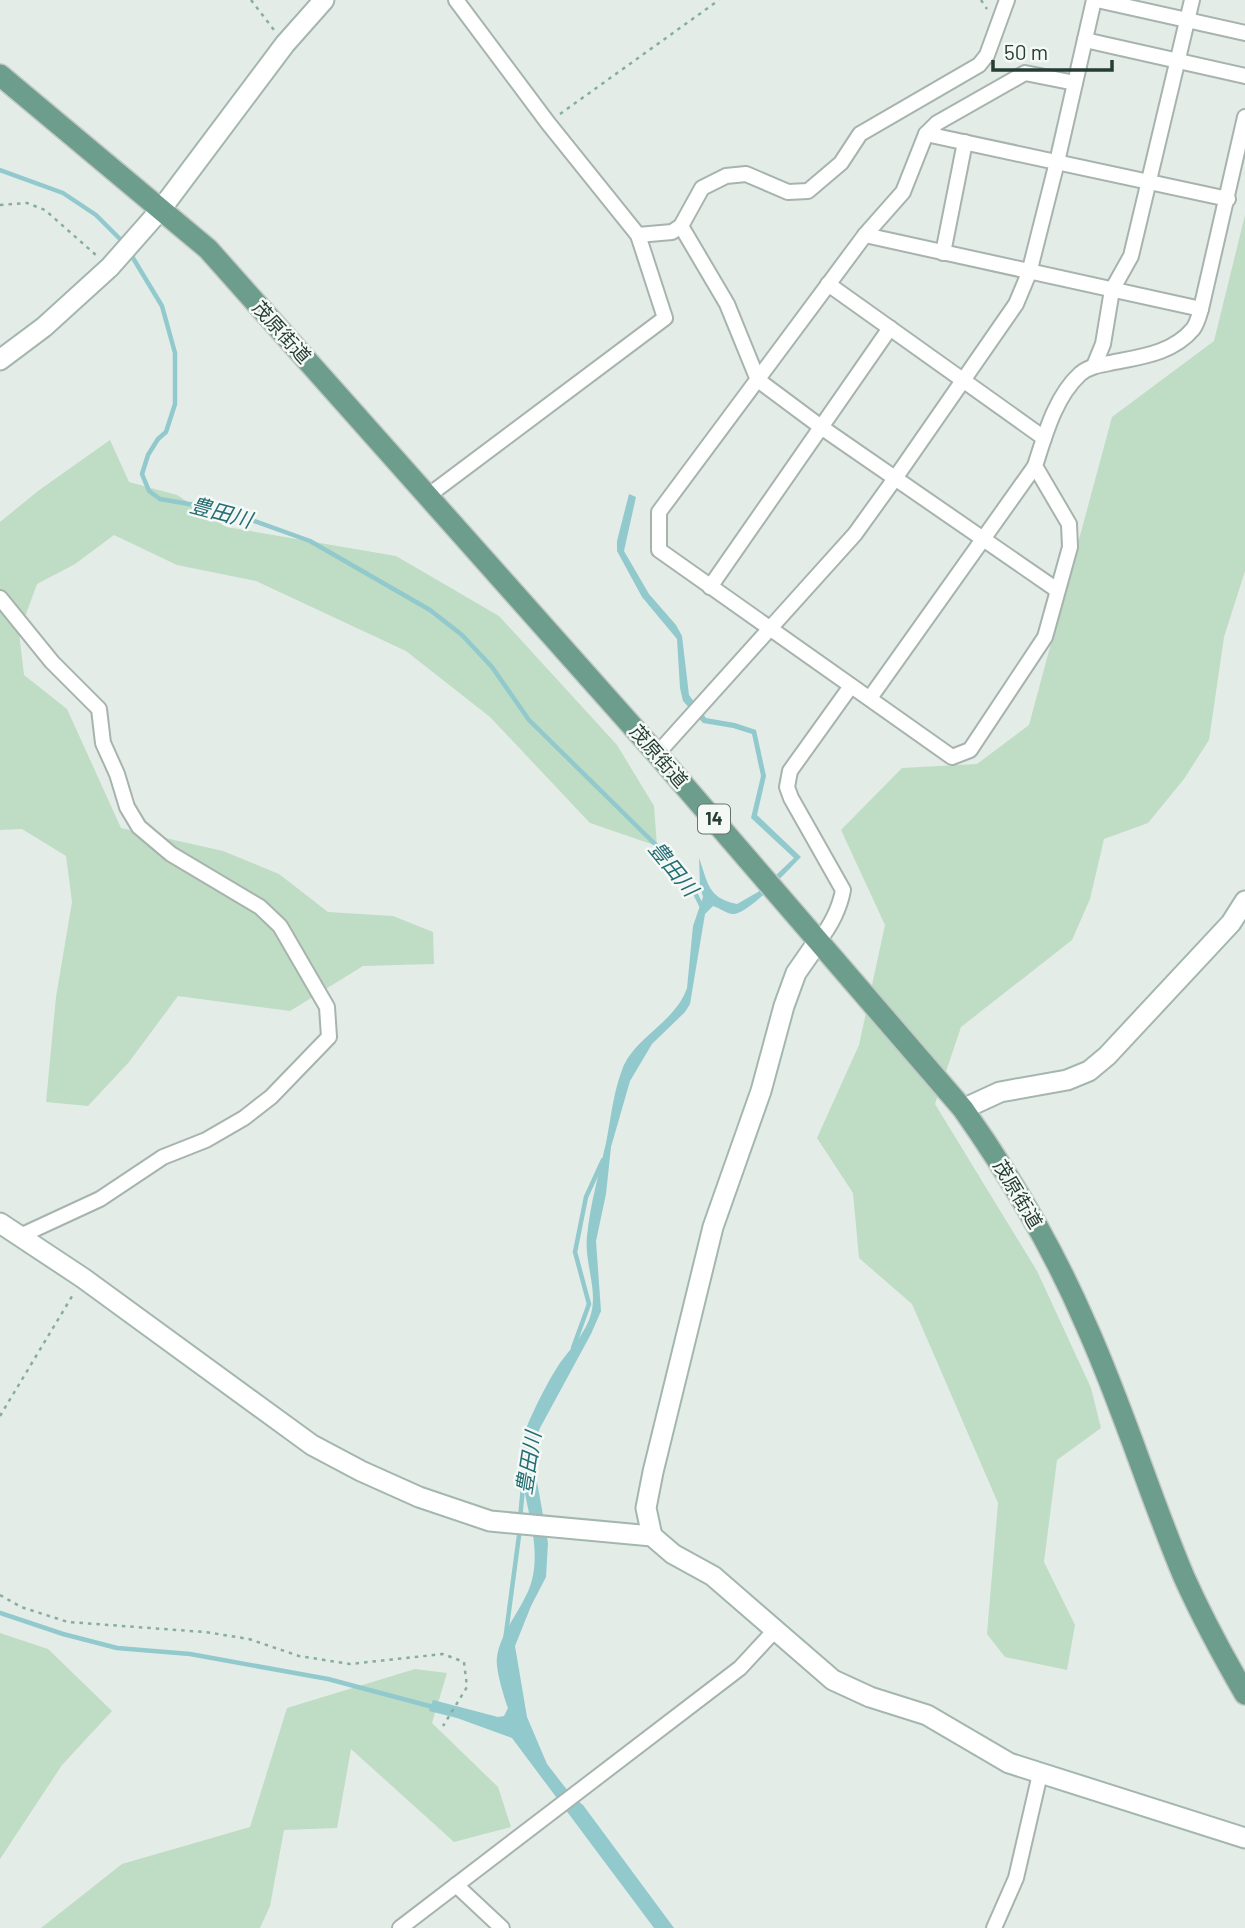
<svg xmlns="http://www.w3.org/2000/svg" width="1245" height="1928" viewBox="0 0 1245 1928" font-family="Barlow,'Noto Sans JP',sans-serif">
  <style>
    .green { fill: #bfdcc4 }
    .water { fill: #91c9cd }
    .lines { fill: none; stroke-linecap: round; stroke-linejoin: round }
    .stream { stroke: #91c9cd; stroke-width: 4.5 }
    .street-casing { stroke: #a7b4ae; stroke-width: 18 }
    .secondary-casing { stroke: #a3b7af; stroke-width: 23 }
    .primary-casing { stroke: #c2c9c6; stroke-width: 24 }
    .path { stroke: #87ad9e; stroke-width: 2.5; stroke-dasharray: 3.5 5; stroke-linecap: butt }
    .street { stroke: #fff; stroke-width: 14 }
    .secondary { stroke: #fff; stroke-width: 19 }
    .primary { stroke: #6d9e8d; stroke-width: 21 }
    .labels { text-anchor: middle; stroke-width: 5; stroke-linejoin: round; paint-order: stroke }
    .shield { fill: #f5f9f6; stroke: #63756e; stroke-width: 2 }
    .shield-label { font-size: 18px; font-weight: bold; fill: #253d34 }
    .street-label { font-size: 19px; fill: #253d34; stroke: #f5f9f6 }
    .water-label { font-size: 21px; font-style: italic; fill: #246e74; stroke: #f5f9f6 }
  </style>
  <rect width="100%" height="100%" fill="#e4ece8"/>
  <g class="green">
    <path d="M1245 215V571L1224 637 1209 740 1184 779 1148 823 1104 839 1090 899 1072 940 961 1027 935 1104 1037 1271 1091 1388 1101 1428 1057 1460 1044 1562 1075 1625 1067 1670 1005 1657 987 1634 998 1503 912 1304 859 1258 853 1193 817 1138 859 1045 885 925 841 830 902 768 977 764 1029 725 1112 417 1214 341Z"/>
    <path d="M110 440 129 482 177 495 226 527 396 556 499 616 617 745 654 806 657 846 590 823 490 717 406 651 256 581 177 565 114 535 75 564 37 584 19 633 24 675 67 709 121 828 223 851 279 874 328 912 393 916 433 932 434 964 363 966 290 1011 178 996 129 1062 88 1106 46 1102 56 997 72 902 66 856 22 829 0 830V522L38 491Z"/>
    <path d="M0 1633 48 1649 112 1711 62 1765 0 1859Z"/>
    <path d="M415 1669 447 1673 432 1723 498 1787 511 1827 454 1842 351 1749 337 1828 284 1830 270 1906 260 1928H41L122 1864 250 1827 287 1708Z"/>
  </g>
  <path class="water" d="M629 494 636 497 624 551 649 594 676 625 682 636 689 695 706 718 735 723 756 730 766 776 757 815 801 857C789 869 749 914 733 914 727 914 720 908 713 906L705 914 690 1004 685 1012 652 1044 630 1081 611 1147 606 1194 596 1241 601 1311 591 1334 540 1428 534 1446 536 1476 548 1543 546 1577 531 1606 515 1646 527 1717 547 1764 571 1795 583 1805 674 1928H654L512 1738 457 1718 429 1711 433 1700 498 1717 504 1716 508 1708C504 1697 495 1668 497 1657 500 1631 526 1605 532 1580 545 1527 506 1475 528 1424 535 1407 552 1373 563 1359 573 1346 587 1330 591 1314 598 1289 584 1262 587 1236 590 1205 599 1173 606 1143 611 1118 613 1094 622 1070 634 1037 675 1023 687 988L693 926 703 897 700 886 699 858C708 882 707 898 737 904L758 892 794 858 751 818 761 776 752 734 733 728 703 723 683 701 680 688 677 639 642 597 617 551V541Z"/>
  <g class="lines">
    <g class="stream">
      <path d="M0 170 63 193 96 215 124 243"/>
      <path d="M130 253 162 306 175 353V404L166 432 158 439 148 455 142 474 149 491 160 499 224 510 310 541 430 610 462 635 492 667 529 720 657 846 689 881 703 909"/>
      <path d="M573 1348 589 1304 575 1252 586 1197 603 1160"/>
      <path d="M520 1519 524 1476"/>
      <path d="M0 1613 63 1634 117 1648 190 1654 328 1679 433 1707"/>
      <path d="M505 1641 520 1528"/>
    </g>
    <g class="street-casing">
      <g id="street">
        <path d="M1097 0 1245 33"/>
        <path d="M1085 40 1245 76"/>
        <path d="M1075 83 1025 73 937 123 926 134 903 192 865 235 659 512V550L952 757 970 750 1045 637 1070 547 1069 524 1035 466C1045 435 1055 397 1080 374 1088 367 1099 365 1110 363 1139 357 1172 354 1193 329 1197 324 1199 316 1201 309L1245 117"/>
        <path d="M926 134 1228 199"/>
        <path d="M681 226 727 304 758 380 821 427 1057 590"/>
        <path d="M638 235 672 232 681 226 702 188 726 176 746 174 788 192 808 191 841 163 860 134 979 65 987 55 1007 0"/>
        <path d="M865 235 1201 309"/>
        <path d="M943 253 965 142"/>
        <path d="M828 284 1044 438"/>
        <path d="M1094 366 1103 344 1112 290 1131 256 1192 0"/>
        <path d="M429 495 665 318 638 235 548 123 456 0"/>
        <path d="M710 587 890 328"/>
        <path d="M0 598 52 662 99 709 103 743 117 774 127 807 139 827 171 854 260 907 280 926 327 1007 329 1037 271 1097 244 1118 206 1140 163 1157 100 1199 20 1236"/>
        <path d="M870 698 1035 466"/>
        <path d="M657 754 855 534 896 477 1016 304 1029 273 1057 162 1094 0"/>
        <path d="M819 940C831 926 840 907 843 890L791 798 787 787 790 771 851 686"/>
        <path d="M456 1885 502 1928"/>
        <path d="M400 1928 740 1668 776 1629"/>
        <path d="M994 1928 1016 1878 1040 1774"/>
      </g>
    </g>
    <g class="secondary-casing">
      <g id="secondary">
        <path d="M0 360 44 327 110 267 162 208 285 44 324 0"/>
        <path d="M963 1109 1000 1092 1067 1080 1089 1071 1107 1056 1231 923 1245 901"/>
        <path d="M0 1223 83 1278 312 1445 361 1471 419 1497 490 1521 652 1536 673 1554 713 1576 833 1680 870 1697 927 1715 1009 1763 1245 1838"/>
        <path d="M652 1536 646 1508 653 1472 713 1227 761 1091 784 1006 796 973 819 940"/>
      </g>
    </g>
    <g class="primary-casing">
      <path id="primary" d="M0 75 208 249 657 754 963 1109C1011 1177 1053 1248 1086 1325 1123 1407 1149 1494 1184 1577 1202 1617 1223 1656 1245 1694"/>
    </g>
    <g class="path">
      <path d="M251 0 274 30"/>
      <path d="M981 0 987 9"/>
      <path d="M560 114 719 0"/>
      <path d="M0 205 27 203 45 210 97 256"/>
      <path d="M0 1416 74 1293"/>
      <path d="M0 1595 21 1607 68 1622 205 1632 249 1639 299 1656 350 1664 443 1654 464 1662 467 1687 443 1726"/>
    </g>
    <use href="#street" class="street"/>
    <use href="#secondary" class="secondary"/>
    <use href="#primary" class="primary"/>
  </g>
  <g class="labels">
    <rect class="shield" x="698" y="804.5" width="32" height="29" rx="5"/>
    <g class="shield-label">
      <text x="714" y="825">14</text>
    </g>
    <g class="street-label">
      <text transform="translate(282 332) rotate(48)" y="7">茂原街道</text>
      <text transform="translate(659 756) rotate(49)" y="7">茂原街道</text>
      <text transform="translate(1018 1194) rotate(59)" y="7">茂原街道</text>
    </g>
    <g class="water-label">
      <text transform="translate(221 513) rotate(15)" y="7">豊田川</text>
      <text transform="translate(673 869) rotate(51)" y="7">豊田川</text>
      <text transform="translate(529 1463) rotate(-81)" y="7">豊田川</text>
    </g>
  </g>
  <path d="M993 60v10h119v-10" fill="none" stroke="#253d34" stroke-width="3.5"/>
  <text x="1004" y="60" font-size="21" fill="#253d34" stroke="#f5f9f6" stroke-width="5" paint-order="stroke">50 m</text>
</svg>
